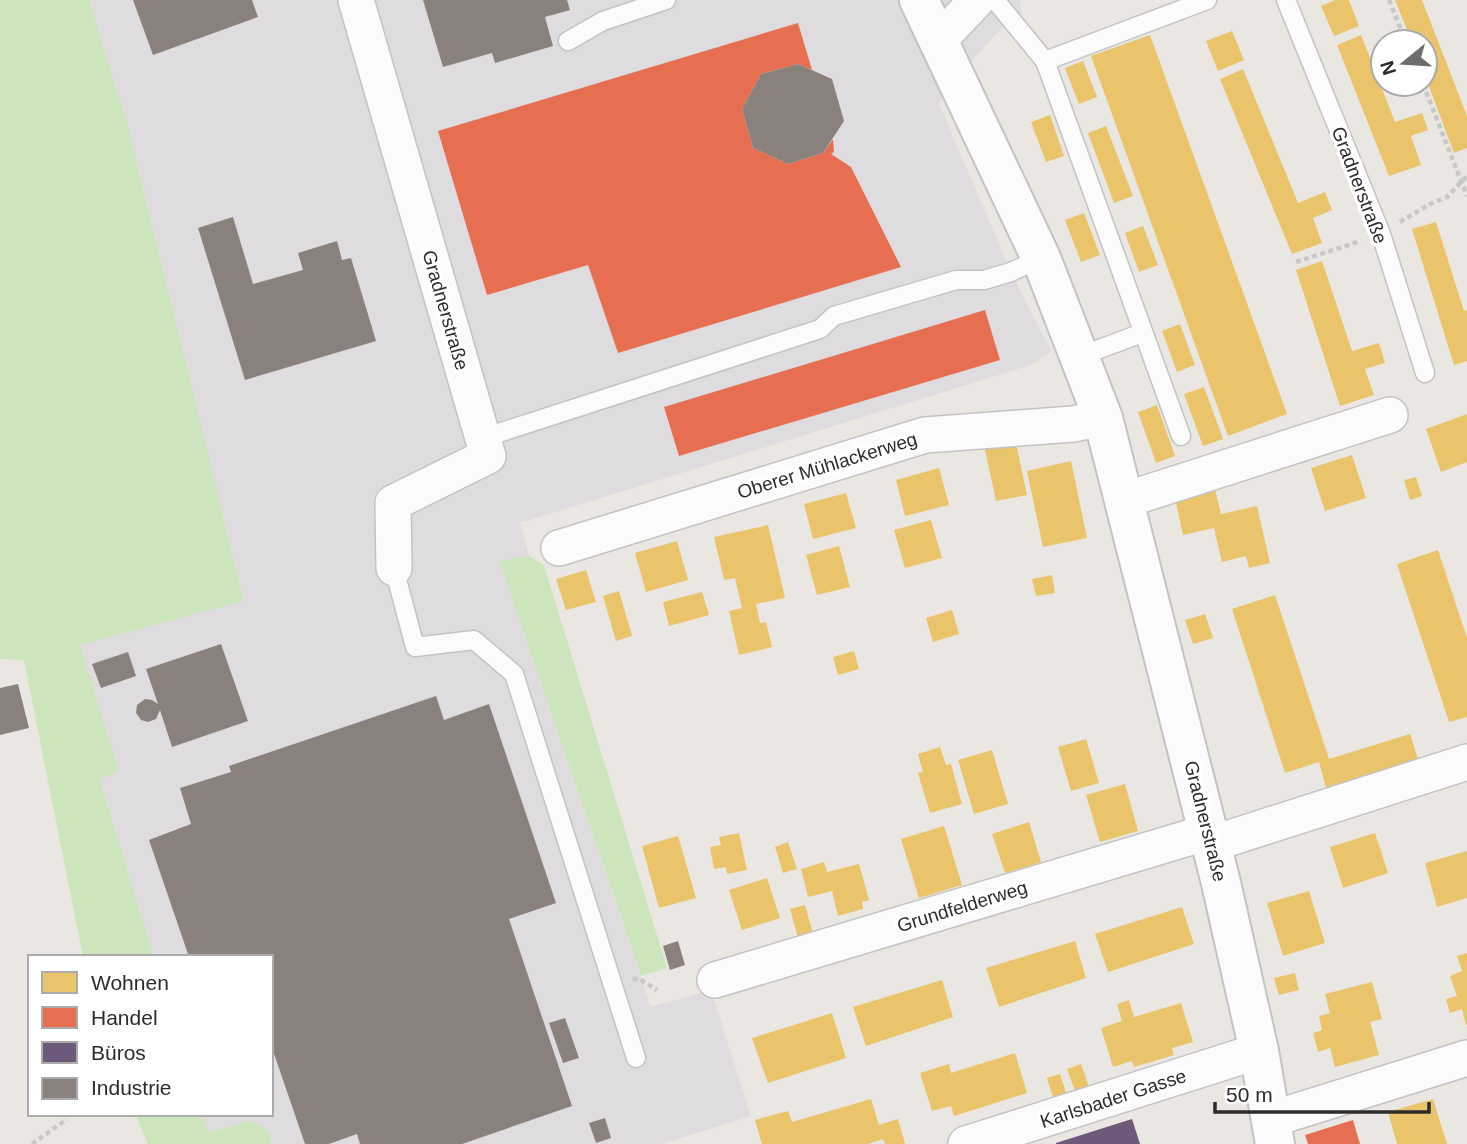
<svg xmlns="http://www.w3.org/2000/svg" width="1467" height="1144" viewBox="0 0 1467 1144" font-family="Helvetica,sans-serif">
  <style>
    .industrial { fill: #dedcde }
    .green { fill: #cce5bc }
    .homes { fill: #e9c46a }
    .shops { fill: #e76f51 }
    .offices { fill: #6d597a }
    .industry { fill: #8a817c }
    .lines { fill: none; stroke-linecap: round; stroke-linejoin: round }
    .lane-casing { stroke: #c4c3c3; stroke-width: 21 }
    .street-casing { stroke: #c4c3c3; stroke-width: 38 }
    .secondary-casing { stroke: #c4c3c3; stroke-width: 42 }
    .path { stroke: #c8c8c7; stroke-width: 4.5; stroke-dasharray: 5 3.5; stroke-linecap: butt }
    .lane { stroke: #fcfbfb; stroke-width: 18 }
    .street { stroke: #fcfbfb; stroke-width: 35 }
    .secondary { stroke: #fcfbfb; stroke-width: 38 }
    .labels { text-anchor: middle; stroke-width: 7; stroke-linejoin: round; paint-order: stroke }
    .street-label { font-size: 19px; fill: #2c2c2c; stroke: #fff }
  </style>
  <rect width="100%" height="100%" fill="#eae7e2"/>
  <path class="industrial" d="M89 0H1020L1022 15 1001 29 972 60 939 104 1011 272 1051 351 1031 365 520 523 529 556 499 561 651 1007 711 990 751 1116 662 1144H272L268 1131 251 1120 208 1133 202 1114H271V957H154L100 778 119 771 80 645 244 601 128 126Z"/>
  <g class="green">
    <path d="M0 0H89L128 126 244 601 80 645 119 771 100 779 154 957H83L24 660 0 659Z"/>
    <path d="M529 556 544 565 667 968 641 976 499 561Z"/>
    <path d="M135 1114H202L208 1133 251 1120 268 1131 272 1144H148Z"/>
  </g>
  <g class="homes">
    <path d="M1335 0H1349L1359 26 1334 36 1321 6Z"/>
    <path d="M1395 0H1422L1467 116V148L1454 153 1425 76V42H1412Z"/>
    <path d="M1232 31 1244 60 1218 71 1206 41Z"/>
    <path d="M1150 35 1287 414 1228 436 1091 56Z"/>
    <path d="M1361 35 1395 122 1422 113 1428 130 1411 136 1421 165 1389 176 1337 45Z"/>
    <path d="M1083 61 1097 97 1079 104 1065 68Z"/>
    <path d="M1243 69 1298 203 1325 192 1332 210 1313 218 1322 243 1292 254 1220 79Z"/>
    <path d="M1050 115 1064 156 1046 162 1031 122Z"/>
    <path d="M1106 126 1133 196 1114 203 1088 133Z"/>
    <path d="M1084 213 1100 255 1081 262 1065 220Z"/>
    <path d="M1436 222 1464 311 1467 310V361L1454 365 1412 229Z"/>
    <path d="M1143 226 1158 265 1139 272 1125 233Z"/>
    <path d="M1322 261 1352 351 1379 343 1385 363 1365 369 1374 395 1340 406 1296 270Z"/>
    <path d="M1180 324 1195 365 1177 372 1162 331Z"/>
    <path d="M1204 387 1223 439 1203 446 1184 394Z"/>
    <path d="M1157 405 1175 456 1156 463 1138 412Z"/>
    <path d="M1467 414V462L1441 472 1426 429Z"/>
    <path d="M1016 443 1027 495 996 501 985 450Z"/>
    <path d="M1352 455 1366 498 1325 511 1311 468Z"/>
    <path d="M1071 461 1087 538 1043 547 1027 471Z"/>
    <path d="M939 468 949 505 905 516 896 480Z"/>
    <path d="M1416 477 1422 496 1410 500 1404 480Z"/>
    <path d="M1215 489 1221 514 1257 506 1270 563 1249 568 1246 556 1222 562 1214 528 1183 535 1175 498Z"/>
    <path d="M846 493 856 528 813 539 804 504Z"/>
    <path d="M931 520 942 558 905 568 894 530Z"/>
    <path d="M768 525 785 598 756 604 760 623 766 622 772 647 739 655 729 611 742 608 735 578 724 580 714 537Z"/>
    <path d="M677 541 688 580 646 592 635 553Z"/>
    <path d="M839 546 850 587 817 595 806 555Z"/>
    <path d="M1438 550 1467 638V717L1449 722 1397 564Z"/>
    <path d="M586 570 596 602 566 610 556 579Z"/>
    <path d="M1052 575 1055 593 1036 596 1032 579Z"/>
    <path d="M619 591 632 636 616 641 603 596Z"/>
    <path d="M702 592 709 615 669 626 663 602Z"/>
    <path d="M1275 595 1329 759 1410 734 1418 759 1326 788 1319 762 1285 773 1232 609Z"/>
    <path d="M952 610 959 634 933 642 926 618Z"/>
    <path d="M1205 614 1213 638 1193 644 1185 620Z"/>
    <path d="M854 651 859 669 838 675 833 657Z"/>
    <path d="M1086 739 1099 783 1071 791 1058 747Z"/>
    <path d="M940 747 946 765 951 764 962 804 930 813 918 773 923 772 918 754Z"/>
    <path d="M992 750 1008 804 974 814 958 760Z"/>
    <path d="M1125 784 1138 831 1100 842 1086 795Z"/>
    <path d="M1029 822 1041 862 1005 873 992 834Z"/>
    <path d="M944 826 962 885 919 898 901 839Z"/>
    <path d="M739 833 747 870 727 874 726 867 714 869 710 847 721 845 719 837Z"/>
    <path d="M1375 833 1388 873 1343 888 1330 847Z"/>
    <path d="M678 836 696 898 659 908 642 846Z"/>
    <path d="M788 842 797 869 783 873 775 847Z"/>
    <path d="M1467 851V898L1437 907 1425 863Z"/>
    <path d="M824 862 827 872 859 864 869 900 862 902 863 909 838 916 832 891 808 897 801 869Z"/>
    <path d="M767 878 780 918 742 930 729 890Z"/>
    <path d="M1309 891 1325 943 1283 956 1267 903Z"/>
    <path d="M805 905 814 937 799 941 790 909Z"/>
    <path d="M1182 907 1194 944 1108 972 1095 934Z"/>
    <path d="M1075 941 1086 978 999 1007 986 968Z"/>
    <path d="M1467 953V1025H1466L1462 1009 1450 1013 1446 999 1457 996 1450 976 1462 971 1457 956Z"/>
    <path d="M1295 973 1299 990 1279 995 1274 978Z"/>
    <path d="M942 980 953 1017 866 1046 853 1007Z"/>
    <path d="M1372 982 1382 1019 1370 1022 1379 1055 1335 1067 1330 1048 1318 1052 1313 1033 1322 1030 1319 1016 1330 1013 1325 994Z"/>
    <path d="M1129 1000 1134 1017 1181 1003 1193 1042 1172 1048 1174 1055 1134 1067 1132 1061 1113 1067 1101 1028 1122 1021 1117 1004Z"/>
    <path d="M832 1013 846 1058 768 1083 752 1038Z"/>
    <path d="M1015 1053 1027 1093 954 1116 951 1106 932 1111 920 1073 949 1064 951 1073Z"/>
    <path d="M1081 1064 1089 1087 1075 1091 1067 1069Z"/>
    <path d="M1060 1074 1066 1093 1053 1097 1047 1078Z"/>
    <path d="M871 1099 879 1125 898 1119 905 1144H885L883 1139 868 1144H762L755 1120 788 1111 792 1122Z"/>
    <path d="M1433 1099 1447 1144H1397L1388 1112Z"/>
  </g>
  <g class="shops">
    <path d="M798 23 812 70 798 64 761 74 742 109 753 148 788 164 823 153 833 139 834 152 831 154 851 167 901 267 618 353 588 265 487 295 438 131Z"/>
    <path d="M985 310 1000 360 679 456 664 407Z"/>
    <path d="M1353 1120 1360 1144H1308L1305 1135Z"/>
  </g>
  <path class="offices" d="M1132 1119 1140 1144H1056V1143Z"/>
  <g class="industry">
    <path d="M133 0H252L258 17 153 55Z"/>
    <path d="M423 0H567L570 10 545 17 553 46 495 63 492 53 443 67Z"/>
    <path d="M798 64 832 79 844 121 823 153 788 164 753 148 742 109 761 74Z"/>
    <path d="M233 217 253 284 303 270 298 253 337 241 342 260 351 258 376 341 245 380 198 228Z"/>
    <path d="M221 644 248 721 172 747 160 710 156 719 148 722 141 720 136 713 137 705 145 699 152 700 158 704 146 669Z"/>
    <path d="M128 652 136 676 101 688 92 664Z"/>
    <path d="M18 684 29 728 0 735V688Z"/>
    <path d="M436 696 444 720 489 704 556 903 509 919 572 1106 462 1144H360L357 1134 329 1144H305L271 1045V957H189L149 840 191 824 180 788 231 772 229 766Z"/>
    <path d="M678 941 685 965 670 970 663 946Z"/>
    <path d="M565 1018 579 1058 563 1063 549 1023Z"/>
    <path d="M605 1118 611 1138 596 1143 589 1123Z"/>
  </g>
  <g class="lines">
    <g class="lane-casing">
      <g id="lane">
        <path d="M995 0 1045 61 1207 0"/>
        <path d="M1286 0 1381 234 1425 373"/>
        <path d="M568 41 603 21 666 0"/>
        <path d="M1045 61 1181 436"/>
        <path d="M1081 356 1142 333"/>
        <path d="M483 438 820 329 834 316 956 280H984L1011 272 1041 258"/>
        <path d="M394 568 415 647 474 640 514 674 636 1058"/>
      </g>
    </g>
    <g class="street-casing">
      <g id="street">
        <path d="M356 0 488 456 393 503 394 568"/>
        <path d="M939 40 977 0"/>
        <path d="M1125 500 1390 415"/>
        <path d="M559 548 925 435 1073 424 1103 418"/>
        <path d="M1211 844 1467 762"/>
        <path d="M715 980 1208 832"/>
        <path d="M1272 1119 1467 1058"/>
        <path d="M966 1144 1259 1051"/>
      </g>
    </g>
    <g class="secondary-casing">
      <path id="secondary" d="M919 0 1041 258 1103 418 1221 883 1259 1051 1275 1144"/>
    </g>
    <g class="path">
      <path d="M1389 0 1406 42"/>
      <path d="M1423 84 1467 196"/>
      <path d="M1400 222 1430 204 1447 197 1467 176"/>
      <path d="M1296 262 1361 241"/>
      <path d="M633 980 638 978 657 990"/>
      <path d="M32 1144 67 1119"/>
    </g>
    <use href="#lane" class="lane"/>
    <use href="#street" class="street"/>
    <use href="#secondary" class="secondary"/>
  </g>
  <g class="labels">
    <g class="street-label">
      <text transform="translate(1360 185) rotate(69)" y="7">Gradnerstraße</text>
      <text transform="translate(446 310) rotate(74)" y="7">Gradnerstraße</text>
      <text transform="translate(827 465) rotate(-17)" y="7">Oberer Mühlackerweg</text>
      <text transform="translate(1206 821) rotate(76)" y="7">Gradnerstraße</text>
      <text transform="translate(962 906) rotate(-17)" y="7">Grundfelderweg</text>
      <text transform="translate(1113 1098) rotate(-18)" y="7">Karlsbader Gasse</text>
    </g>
  </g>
  <rect x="28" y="955" width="245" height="161" fill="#ffffff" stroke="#ababab" stroke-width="2"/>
  <rect x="42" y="972" width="35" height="21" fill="#e9c46a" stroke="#ababab" stroke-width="2"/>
  <text x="91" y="990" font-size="21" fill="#2c2c2c">Wohnen</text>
  <rect x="42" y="1007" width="35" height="21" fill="#e76f51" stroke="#ababab" stroke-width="2"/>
  <text x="91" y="1025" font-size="21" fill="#2c2c2c">Handel</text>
  <rect x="42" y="1042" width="35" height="21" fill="#6d597a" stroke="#ababab" stroke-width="2"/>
  <text x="91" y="1060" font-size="21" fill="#2c2c2c">Büros</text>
  <rect x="42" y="1078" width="35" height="21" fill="#8a817c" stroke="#ababab" stroke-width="2"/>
  <text x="91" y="1095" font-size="21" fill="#2c2c2c">Industrie</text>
  <g transform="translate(1404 63) rotate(252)"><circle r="33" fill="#ffffff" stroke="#ababab" stroke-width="2"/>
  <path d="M0-5L12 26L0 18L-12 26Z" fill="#6e6d6c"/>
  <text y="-10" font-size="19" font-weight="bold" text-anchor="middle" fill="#2c2c2c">N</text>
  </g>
  <path d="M1215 1102v10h214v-10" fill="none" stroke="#2c2c2c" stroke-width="3.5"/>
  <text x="1226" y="1102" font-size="21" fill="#2c2c2c" stroke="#ffffff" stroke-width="5" paint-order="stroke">50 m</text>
</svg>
